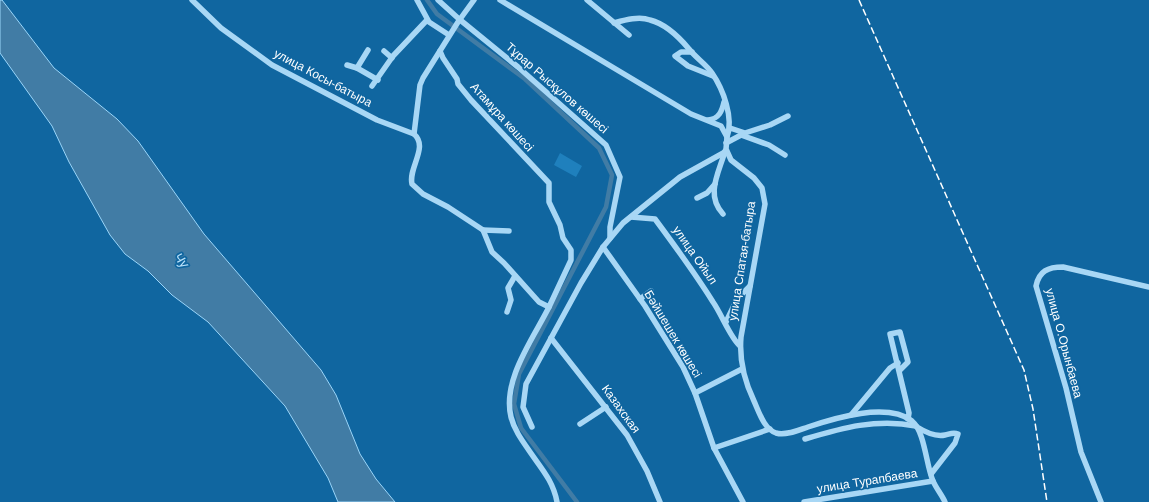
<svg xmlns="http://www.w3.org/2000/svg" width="1149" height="502" viewBox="0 0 1149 502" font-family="Arial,sans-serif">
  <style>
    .green { fill: #1f80bd }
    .water { fill: #417ca5; stroke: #9ad5f9 }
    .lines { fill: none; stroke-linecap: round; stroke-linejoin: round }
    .canal { stroke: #417ca5; stroke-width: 4.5 }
    .minor { stroke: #a8d7f5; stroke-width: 5.5 }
    .rail { stroke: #fff; stroke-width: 1.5; stroke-dasharray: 7 3; stroke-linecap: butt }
    .labels { text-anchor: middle; stroke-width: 3.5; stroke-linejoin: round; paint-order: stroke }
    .street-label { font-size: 12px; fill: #fff; stroke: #1066a0 }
    .water-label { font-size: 13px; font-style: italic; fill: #bce3fb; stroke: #1066a0 }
  </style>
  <rect width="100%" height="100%" fill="#1066a0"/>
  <path class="green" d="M560 153 582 166 576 177 554 165Z"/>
  <path class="water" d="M0 0H2L54 68 117 119 138 141 204 234 321 370 336 395 360 454 376 479 395 502H338L328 478 285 406 208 322 172 295 148 271 125 254 110 235 69 162 52 126 0 53Z"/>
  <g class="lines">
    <path class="canal" d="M427 0 437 14 525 79 599 148 612 175 606 207 519 374 514 404 521 428 577 502"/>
    <g class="minor">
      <path d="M192 0 221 28 272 65 377 120 414 134C429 147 408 168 412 184L423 194 448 207 483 230 492 252 504 263 539 302 549 307C533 339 502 380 511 417 514 429 521 439 528 449 540 467 553 480 557 502"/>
      <path d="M417 0 429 22 449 35"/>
      <path d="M438 0 459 19 518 67 606 145 620 177 610 227V238"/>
      <path d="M500 0 691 114 721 126 727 137 726 149 731 160 754 178 762 188 765 204 741 337C739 360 744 380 754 401 759 412 764 429 776 433 786 436 799 430 808 427 835 418 887 402 912 421 925 432 926 465 933 481 936 488 942 495 945 502"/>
      <path d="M587 0 629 35"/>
      <path d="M614 23C625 20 639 16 650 20 666 24 679 37 689 49 696 58 706 64 712 73 723 89 734 118 727 137"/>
      <path d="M368 50 357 68 378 80"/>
      <path d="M384 51 392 58"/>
      <path d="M440 51 443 58 457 79 458 84 471 100 549 183V202L560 225 563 238 571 250V260L549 307"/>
      <path d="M692 52H681L675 56 688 66 713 76"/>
      <path d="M347 65 357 68"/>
      <path d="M372 86 393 56 427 20"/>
      <path d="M708 120C719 119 722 111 724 102"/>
      <path d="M730 128 745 133 770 125 788 116"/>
      <path d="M414 134 420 85 423 78 458 22 474 0"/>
      <path d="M741 135 769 145 785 155"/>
      <path d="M726 143 743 134"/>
      <path d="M697 198 707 193 715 184"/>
      <path d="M723 214C705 194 719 173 725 151"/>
      <path d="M631 217 655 219C675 246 695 273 713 302 722 315 730 337 740 346"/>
      <path d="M483 230 509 231"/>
      <path d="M603 247 645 306 683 367 695 393 714 448 743 502"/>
      <path d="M640 299 651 291"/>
      <path d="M507 312 511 300 508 288 515 276"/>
      <path d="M726 322 737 299 750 286"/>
      <path d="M551 338 627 435 647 471 660 502"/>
      <path d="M900 370 908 362 900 332 890 334 909 413 908 419"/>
      <path d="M695 393 742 369"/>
      <path d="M851 415 890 368 898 363"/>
      <path d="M580 424 606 407"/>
      <path d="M532 427 523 407 526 384 581 283 603 247 623 223 680 177 725 152"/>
      <path d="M917 427C925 432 936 437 945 435 950 434 953 432 958 434L955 443 931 474"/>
      <path d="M805 439C842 428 877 418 916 426"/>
      <path d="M714 448 770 429"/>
      <path d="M804 502 933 481"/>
      <path d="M1101 502 1081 452 1066 388 1036 286C1039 271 1048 267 1063 267L1149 287"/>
    </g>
    <path class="rail" d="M859 0 1024 370 1033 409 1047 502"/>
  </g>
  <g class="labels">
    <g class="street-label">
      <text transform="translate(323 78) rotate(28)" y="4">улица Косы-батыра</text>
      <text transform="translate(557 88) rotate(41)" y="4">Тұрар Рысқұлов көшесі</text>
      <text transform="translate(502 117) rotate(48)" y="4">Атамұра көшесі</text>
      <text transform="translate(695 255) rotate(55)" y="4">улица Ойыл</text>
      <text transform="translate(742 261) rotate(-81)" y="4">улица Спатая-батыра</text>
      <text transform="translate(673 334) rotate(59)" y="4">Бәйшешек көшесі</text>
      <text transform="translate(1064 343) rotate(75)" y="4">улица О.Орынбаева</text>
      <text transform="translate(621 409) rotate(54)" y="4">Казахская</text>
      <text transform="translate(867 481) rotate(-9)" y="4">улица Турапбаева</text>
    </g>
    <g class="water-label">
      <text transform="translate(182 260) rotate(51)" y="5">Чу</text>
    </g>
  </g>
</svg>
